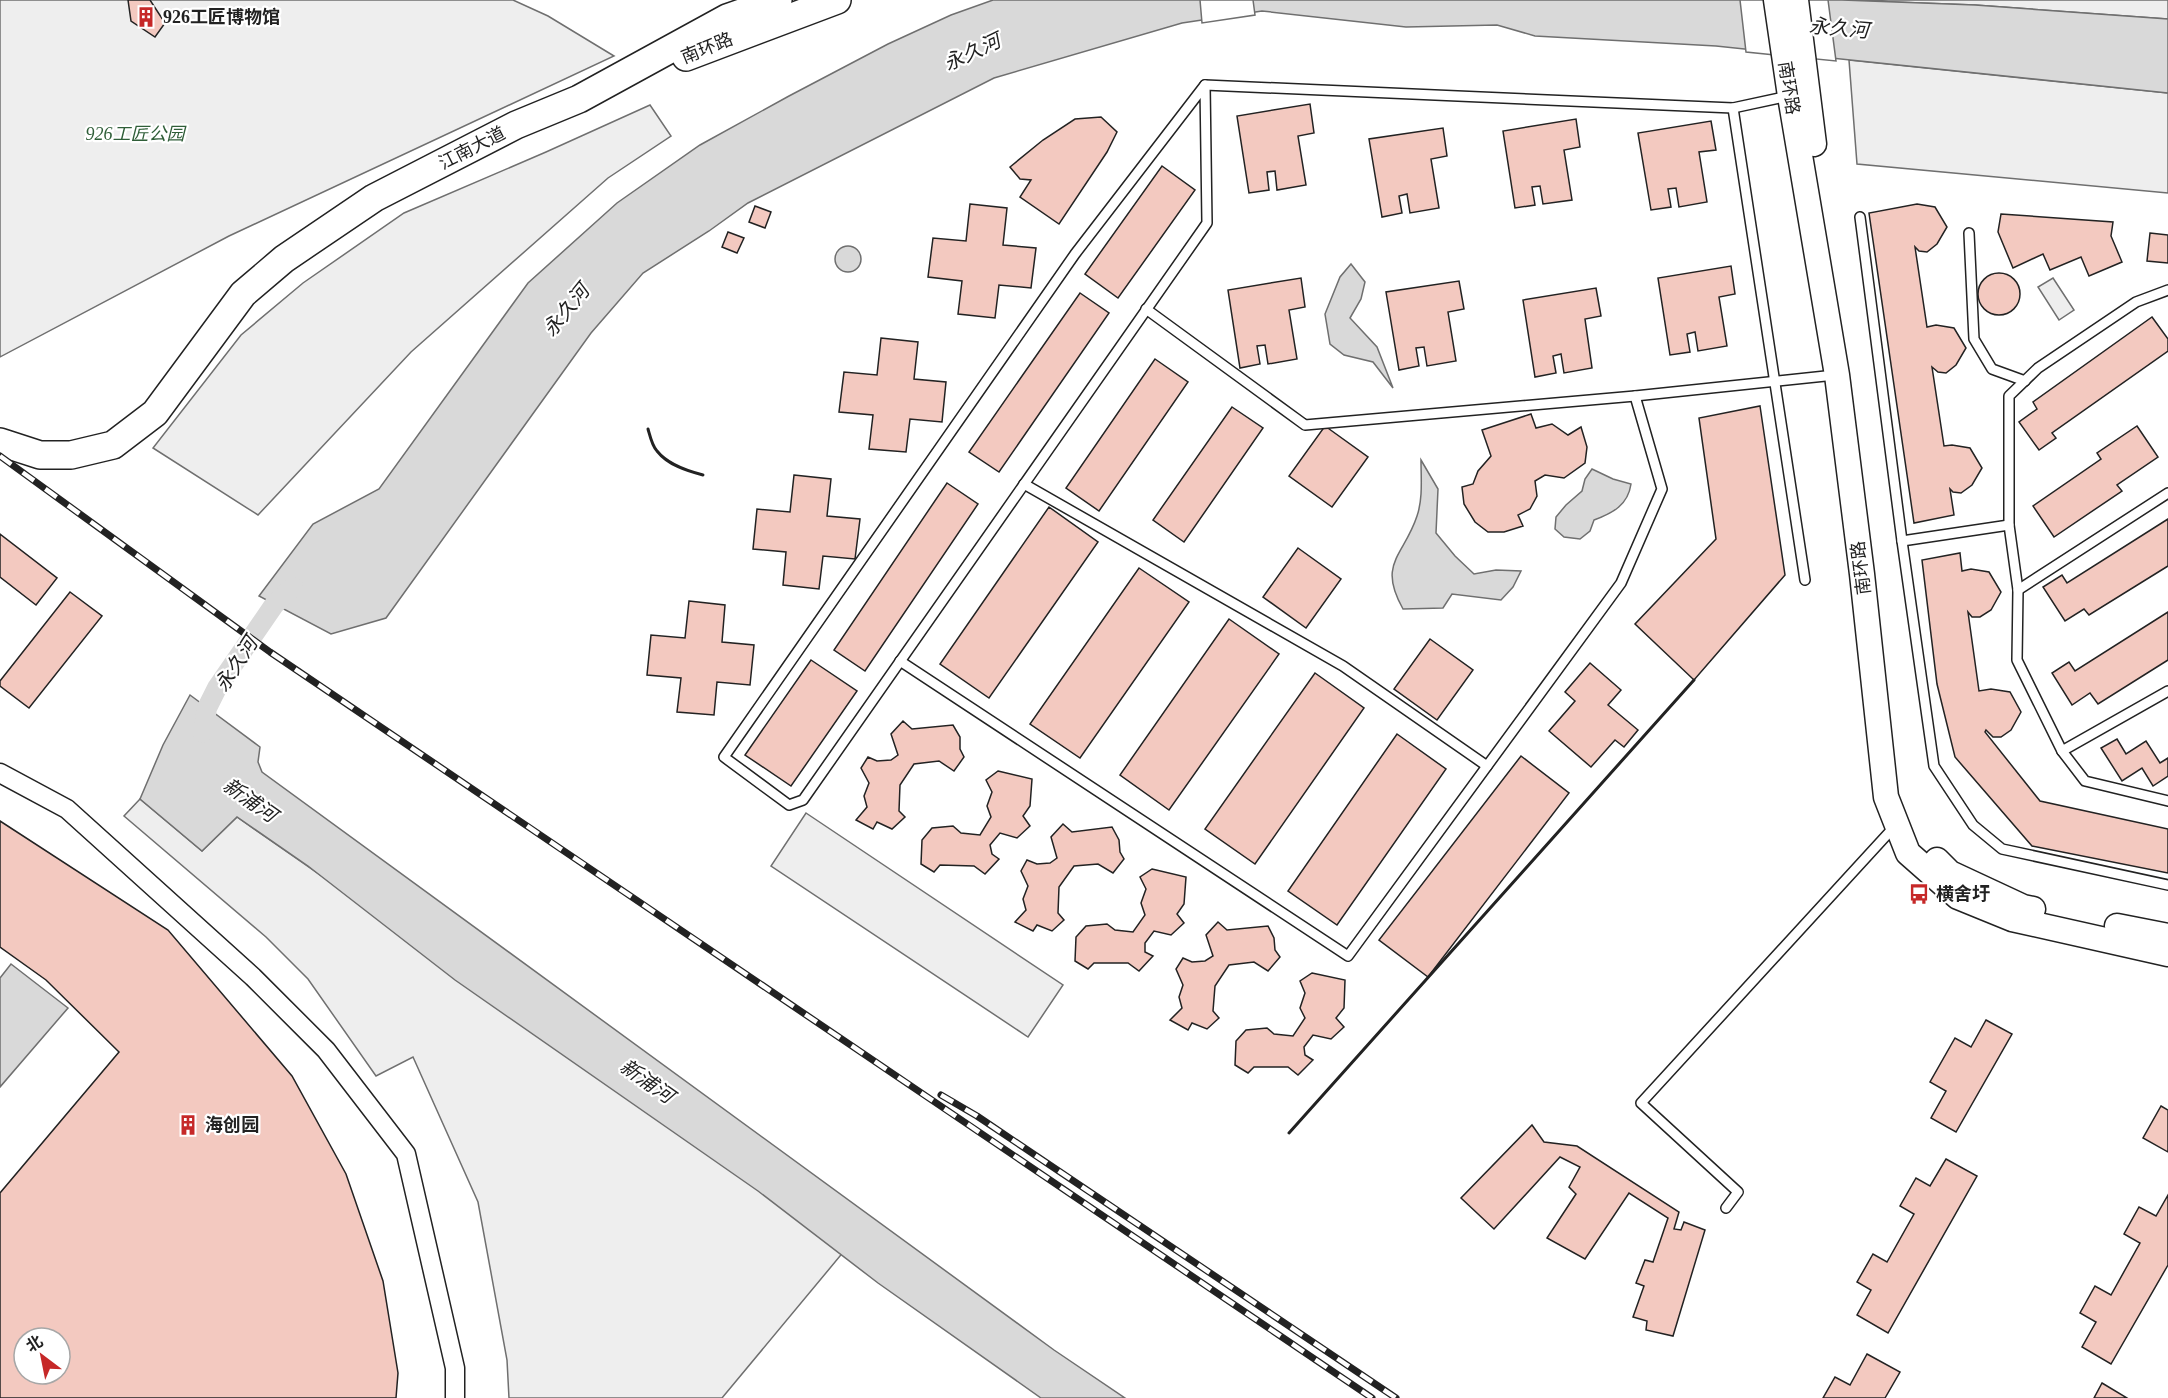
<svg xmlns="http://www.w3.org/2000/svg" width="2168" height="1398" viewBox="0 0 2168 1398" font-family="'Times New Roman','Noto Sans SC',serif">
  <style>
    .green { fill: #eee; stroke: #6f6f6f; stroke-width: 1.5 }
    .water { fill: #d9d9d9; stroke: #6f6f6f; stroke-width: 1.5 }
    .pier { fill: #fff; stroke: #6f6f6f; stroke-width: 1.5 }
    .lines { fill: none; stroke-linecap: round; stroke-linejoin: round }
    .canal { stroke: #d9d9d9; stroke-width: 20 }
    .building { fill: #f3c9c0; stroke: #222; stroke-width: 1.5; fill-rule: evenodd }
    .lane-casing { stroke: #222; stroke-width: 12 }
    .street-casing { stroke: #222; stroke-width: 21 }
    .secondary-casing { stroke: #222; stroke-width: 27 }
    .primary-casing { stroke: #222; stroke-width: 30 }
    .lane { stroke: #fff; stroke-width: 9 }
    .street { stroke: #fff; stroke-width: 18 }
    .secondary { stroke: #fff; stroke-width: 24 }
    .primary { stroke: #fff; stroke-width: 27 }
    .rail-casing { stroke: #222; stroke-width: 7 }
    .rail { stroke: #fff; stroke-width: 4.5; stroke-dasharray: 14; stroke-linecap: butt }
    .wall { stroke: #222; stroke-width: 3 }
    .labels { text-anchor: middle; stroke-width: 4.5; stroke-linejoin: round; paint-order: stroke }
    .poi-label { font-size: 18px; font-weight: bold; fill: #222; stroke: #fff; text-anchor: start }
    .street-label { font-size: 18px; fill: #222; stroke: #fff }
    .park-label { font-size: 18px; font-style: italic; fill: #2f5e38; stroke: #fff }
    .water-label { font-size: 20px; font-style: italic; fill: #222; stroke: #fff }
  </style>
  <rect width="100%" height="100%" fill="#fff"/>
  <g class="green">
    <path d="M0 0H513L548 16 614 56 229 236 0 357Z"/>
    <path d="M1842 0H2168V19L1975 5Z"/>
    <path d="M1849 60 2168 93V193L1857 164Z"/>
    <path d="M650 105 671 136 608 178 411 352 258 515 153 448 241 335 303 283 404 213 546 152Z"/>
    <path d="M2053 278 2074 310 2059 320 2038 287Z"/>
    <path d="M140 799 202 851 237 817 850 1244 722 1398H509L507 1360 478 1202 413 1057 376 1076 308 979 266 937 124 816Z"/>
    <path d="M806 813 1063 985 1028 1037 771 866Z"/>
  </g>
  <g class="water">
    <path d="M993 0H1842L1975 5 2168 19V93L1716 46 1535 36 1497 25 1406 27 1262 11 1182 23 994 78 748 203 709 231 643 273 591 333 386 618 331 634 259 596 313 524 379 489 528 283 617 203 700 145 789 96 888 44 951 15Z"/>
    <circle cx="848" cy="259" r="13"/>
    <path d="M1351 264 1365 282 1361 299 1350 318 1377 347 1393 388 1373 362 1344 355 1330 344 1325 314 1340 277Z"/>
    <path d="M1421 460 1438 489 1436 533 1455 556 1474 574 1496 570 1521 571 1513 587 1501 600 1452 594 1443 608 1403 609C1377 563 1404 556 1417 516 1423 499 1421 478 1421 460Z"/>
    <path d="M1592 469 1613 479 1631 484C1628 505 1613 513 1594 520L1590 531 1580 539 1564 537 1555 529 1556 517 1566 505 1582 491 1585 479Z"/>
    <path d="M190 695 260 747 258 762 262 772 1054 1350 1125 1398H1041L878 1283 758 1191 455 980 308 866 237 817 202 851 140 799 163 745Z"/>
    <path d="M11 964 68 1008 0 1087V978Z"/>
  </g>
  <g class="pier">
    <path d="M1200 0H1253L1255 15 1202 23Z"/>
    <path d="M1740 0H1828L1836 61 1746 52Z"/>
  </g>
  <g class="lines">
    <path class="canal" d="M203 733 207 708 217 688 274 605 293 587"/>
  </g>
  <g class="building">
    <path d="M128 0H150L165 23 155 37 131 21Z"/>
    <path d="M1310 104 1314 133 1298 136 1306 185 1277 190 1275 171 1267 172 1269 190 1249 193 1237 116Z"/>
    <path d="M1101 117 1117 132 1107 152 1059 224 1020 197 1031 180 1020 179 1010 167 1043 140 1075 119Z"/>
    <path d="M1576 119 1580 147 1564 150 1572 200 1543 204 1540 186 1532 187 1535 205 1515 208 1503 131Z"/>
    <path d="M1711 121 1716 150 1699 152 1707 202 1679 207 1676 188 1668 189 1671 207 1651 210 1638 133Z"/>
    <path d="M1443 128 1447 156 1431 159 1439 208 1410 213 1407 194 1399 196 1402 213 1382 217 1369 139Z"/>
    <path d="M1162 166 1195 190 1118 298 1085 274Z"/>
    <path d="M970 204 1007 208 1003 245 1036 248 1031 288 999 285 995 318 958 314 962 281 928 277 933 238 966 241Z"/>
    <path d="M1917 204 1935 207 1947 227 1937 244 1927 252 1919 251 1915 247 1927 327 1936 325 1954 328 1966 348 1956 365 1946 373 1938 372 1932 367 1944 446 1952 445 1970 448 1982 468 1972 485 1961 493 1953 492 1950 489 1954 515 1914 523 1869 213Z"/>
    <path d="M755 206 771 212 765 228 749 222Z"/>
    <path d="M2001 214 2113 222 2111 236 2122 262 2089 276 2081 257 2050 270 2043 254 2013 268 1998 232Z"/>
    <path d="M728 232 744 238 737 253 722 247Z"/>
    <path d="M2150 233 2168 235V263L2147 261Z"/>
    <path d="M1731 266 1735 294 1719 297 1727 346 1698 351 1695 332 1687 334 1690 352 1670 355 1658 278Z"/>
    <circle cx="1999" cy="294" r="21"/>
    <path d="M1301 278 1305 307 1289 310 1297 359 1268 364 1265 345 1257 346 1260 364 1240 368 1228 290Z"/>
    <path d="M1459 281 1464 309 1448 312 1456 361 1427 366 1424 347 1416 348 1419 366 1399 370 1386 292Z"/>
    <path d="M1596 288 1601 316 1585 319 1592 368 1564 373 1561 354 1553 356 1556 373 1535 377 1523 300Z"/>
    <path d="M1080 293 1109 313 999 472 969 452Z"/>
    <path d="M2152 317 2168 339V351L2052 433 2056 438 2039 450 2019 422 2037 409 2033 402Z"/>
    <path d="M881 338 918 342 914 379 946 382 942 422 910 419 906 452 869 449 873 415 839 412 844 372 877 375Z"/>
    <path d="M1155 359 1188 382 1099 511 1066 488Z"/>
    <path d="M1760 406 1785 575 1694 680 1635 624 1716 539 1699 418Z"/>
    <path d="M1232 407 1263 428 1184 542 1153 520Z"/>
    <path d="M1531 414 1536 428 1552 424 1568 435 1581 427 1587 447 1585 463 1564 478 1545 475 1535 481 1537 496 1530 509 1518 515 1523 526 1504 532H1488L1475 522 1464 504 1462 487 1473 484 1478 471 1491 456 1482 430Z"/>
    <path d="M1325 426 1368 457 1332 507 1289 476Z"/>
    <path d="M2137 426 2158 457 2117 485 2122 491 2054 537 2033 506 2101 459 2097 453Z"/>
    <path d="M794 475 831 479 827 516 860 519 855 559 823 556 819 589 783 585 786 552 753 549 757 509 790 512Z"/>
    <path d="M947 483 978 504 865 671 834 650Z"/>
    <path d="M1049 507 1098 542 989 698 940 664Z"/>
    <path d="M2168 519V566L2089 615 2084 609 2065 621 2043 587 2062 575 2067 583Z"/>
    <path d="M0 534 57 578 36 605 0 577Z"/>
    <path d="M1298 548 1341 579 1306 628 1263 597Z"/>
    <path d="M1960 553 1962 571 1971 569 1989 572 2001 592 1991 610 1980 617H1972L1968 612 1979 691 1991 689 2010 692 2021 712 2011 730 2001 737H1993L1986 730 1985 732 2040 801 2168 829V873L2032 846 1955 757 1937 684 1922 560Z"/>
    <path d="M1139 568 1189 602 1080 758 1030 724Z"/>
    <path d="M70 592 102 616 29 708 0 686V681Z"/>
    <path d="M689 601 725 605 722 642 754 645 750 685 717 682 714 715 677 712 681 678 647 675 651 635 685 638Z"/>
    <path d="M2168 612V660L2098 704 2090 693 2072 705 2052 673 2069 662 2075 671Z"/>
    <path d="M1229 619 1279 654 1169 810 1120 775Z"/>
    <path d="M1430 639 1473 670 1437 720 1394 689Z"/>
    <path d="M811 660 857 691 791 786 745 755Z"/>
    <path d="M1590 663 1621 690 1608 705 1638 730 1624 747 1615 740 1591 767 1549 731 1575 701 1565 692Z"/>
    <path d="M1315 673 1364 708 1255 864 1205 829Z"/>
    <path d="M903 721 912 729 953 725 960 737V749L964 757 954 771 939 761 914 764 900 785 899 811 905 817 892 829 877 822 873 829 856 820 867 807 864 796 869 783 861 768 868 757 877 761 891 760 898 755 891 734Z"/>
    <path d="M1397 734 1446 769 1337 925 1288 891Z"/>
    <path d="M2117 739 2126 754 2146 741 2160 763 2168 758V776L2153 786 2142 768 2122 781 2101 748Z"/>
    <path d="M1521 756 1569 793 1428 977 1379 940Z"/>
    <path d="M998 771 1032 779 1030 806 1023 816 1030 826 1017 838 1000 833 990 845 992 854 999 859 985 874 974 866 940 865 934 872 921 864 922 840 932 828 953 826 961 833 980 835 991 817 987 806 992 792 986 780Z"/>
    <path d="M0 821 168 930 292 1076 346 1174 383 1281 398 1373 396 1398H0V1193L119 1052 46 980 0 947ZM24 1338H60V1374H24Z"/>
    <path d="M1063 824 1072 832 1112 827 1119 840 1120 852 1124 859 1113 873 1098 864 1074 866 1059 887 1058 913 1064 920 1052 931 1037 925 1033 931 1015 922 1026 910 1023 899 1028 886 1021 871 1027 860 1037 864 1050 863 1057 858 1051 837Z"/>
    <path d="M1152 869 1186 877 1184 904 1177 914 1184 923 1171 935 1154 931 1145 943V952L1153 956 1139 971 1128 963H1094L1088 969 1075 961 1076 937 1086 926 1107 924 1115 930 1133 932 1145 915 1141 903 1146 889 1140 877Z"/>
    <path d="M1218 922 1227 930 1268 926 1274 938 1275 950 1280 957 1268 971 1254 962 1229 965 1215 986 1213 1011 1219 1018 1207 1029 1192 1023 1188 1030 1170 1020 1182 1008 1179 997 1183 985 1176 969 1183 958 1192 962 1205 961 1213 956 1206 935Z"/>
    <path d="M1312 973 1345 980 1344 1008 1336 1018 1344 1027 1331 1039 1313 1035 1304 1047 1305 1055 1313 1060 1298 1075 1288 1067H1254L1248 1073 1235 1065 1236 1041 1246 1030 1267 1028 1274 1034 1293 1036 1305 1018 1300 1008 1305 993 1300 981Z"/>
    <path d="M1986 1020 2012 1034 1956 1132 1931 1118 1946 1091 1930 1082 1955 1038 1971 1047Z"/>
    <path d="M2161 1106 2168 1110V1152L2143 1138Z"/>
    <path d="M1532 1125 1544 1142 1577 1146 1679 1212 1674 1229 1681 1230 1684 1222 1705 1230 1673 1336 1646 1330 1647 1321 1633 1317 1644 1286 1636 1283 1645 1260 1653 1262 1668 1218 1629 1193 1585 1259 1547 1238 1576 1194 1569 1187 1580 1167 1560 1157 1494 1229 1461 1198Z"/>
    <path d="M1946 1159 1977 1176 1888 1333 1857 1315 1871 1290 1857 1282 1873 1254 1887 1262 1914 1214 1900 1206 1916 1178 1930 1186Z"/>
    <path d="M2168 1195V1265L2111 1364 2082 1347 2096 1322 2080 1313 2095 1286 2111 1295 2140 1243 2124 1234 2139 1207 2156 1216Z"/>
    <path d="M1867 1354 1900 1372 1885 1398H1823L1835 1377 1850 1385Z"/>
    <path d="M2102 1383 2127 1398H2094Z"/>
  </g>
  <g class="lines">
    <g class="lane-casing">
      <g id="lane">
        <path d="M1205 85 1207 223 803 800 789 805 724 757 1075 254Z"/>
        <path d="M1205 85 1733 108 1789 96"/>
        <path d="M1733 108 1805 580"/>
        <path d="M1860 217 1902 541 1934 766 1973 825 2002 849 2168 885"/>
        <path d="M1969 233 1974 339 1992 369 2025 381"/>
        <path d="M2168 290 2136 302 2038 368 2009 396V525L2018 590 2017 660 2062 751 2085 781 2168 801"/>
        <path d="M1146 309 1305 425 1635 396 1835 375"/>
        <path d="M1024 484 1343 666 1487 766"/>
        <path d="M1902 541 2009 525"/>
        <path d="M2018 590 2168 493"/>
        <path d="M900 661 1348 956 1621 583 1662 489 1635 396"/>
        <path d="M2062 751 2168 691"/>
        <path d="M1726 1208 1738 1192 1641 1103 1895 826"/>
      </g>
    </g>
    <g class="street-casing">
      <path id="street" d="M0 773 67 809 253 977 326 1050 406 1154 455 1368V1398"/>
    </g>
    <g class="secondary-casing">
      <g id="secondary">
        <path d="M1776 0 1790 96 1837 375 1862 574 1886 797 1908 853 1958 897 2012 919 2168 954"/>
        <path d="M1796 0 1814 144"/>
        <path d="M1937 860 1950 873 2023 907 2033 909"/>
        <path d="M2117 926 2168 936"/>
      </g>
    </g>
    <g class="primary-casing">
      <g id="primary">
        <path d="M686 57 837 0"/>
        <path d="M0 442 40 455H71L113 445 155 413 243 294 284 259 374 198 516 125 579 99 727 18 778 0"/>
      </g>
    </g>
    <use href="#lane" class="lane"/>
    <use href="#street" class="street"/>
    <use href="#secondary" class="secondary"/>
    <use href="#primary" class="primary"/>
    <g class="rail-casing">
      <g id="rail">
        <path d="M0 456 270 652 1372 1398"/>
        <path d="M941 1095 977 1116 1396 1398"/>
      </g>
    </g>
    <use href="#rail" class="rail"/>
    <g class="wall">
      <path d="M648 429C650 436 652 446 657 451 668 465 687 471 703 475"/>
      <path d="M1289 1133 1694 680"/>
    </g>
  </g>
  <defs>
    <g id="building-bare" transform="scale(1.62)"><path d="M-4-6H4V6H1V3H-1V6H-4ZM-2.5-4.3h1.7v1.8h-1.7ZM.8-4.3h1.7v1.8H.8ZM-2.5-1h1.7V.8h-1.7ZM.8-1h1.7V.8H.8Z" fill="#c62828" stroke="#fff" stroke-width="2.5" paint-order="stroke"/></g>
    <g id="bus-bare" transform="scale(1.62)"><path d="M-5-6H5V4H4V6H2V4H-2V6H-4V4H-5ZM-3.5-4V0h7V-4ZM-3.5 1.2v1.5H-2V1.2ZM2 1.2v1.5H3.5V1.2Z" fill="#c62828" stroke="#fff" stroke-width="2.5" paint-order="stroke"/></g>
  </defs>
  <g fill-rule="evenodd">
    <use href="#building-bare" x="146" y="17"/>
    <use href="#bus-bare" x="1919" y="894"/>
    <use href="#building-bare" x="188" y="1125"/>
  </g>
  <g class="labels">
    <g class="poi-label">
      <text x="163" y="23">926工匠博物馆</text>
      <text x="1936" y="900">横舍圩</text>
      <text x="205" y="1131">海创园</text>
    </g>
    <g class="street-label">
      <text transform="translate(707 48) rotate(-22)" y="6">南环路</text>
      <text transform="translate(1789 88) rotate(81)" y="6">南环路</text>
      <text transform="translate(472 148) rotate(-27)" y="6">江南大道</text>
      <text transform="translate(1861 568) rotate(-97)" y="6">南环路</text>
    </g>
    <g class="park-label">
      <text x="135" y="140">926工匠公园</text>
    </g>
    <g class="water-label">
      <text transform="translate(1839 28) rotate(5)" y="7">永久河</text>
      <text transform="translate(972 52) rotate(-25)" y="7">永久河</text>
      <text transform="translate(566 310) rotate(-51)" y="7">永久河</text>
      <text transform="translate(236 664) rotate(-57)" y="7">永久河</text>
      <text transform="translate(250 800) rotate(35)" y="7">新浦河</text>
      <text transform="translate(647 1081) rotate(35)" y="7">新浦河</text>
    </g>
  </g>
  <g transform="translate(42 1356) rotate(328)"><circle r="28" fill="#ffffff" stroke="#a7a7a7" stroke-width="1.5"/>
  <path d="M0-4.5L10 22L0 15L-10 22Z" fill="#c62828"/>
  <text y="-9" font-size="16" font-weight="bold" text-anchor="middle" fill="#222222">北</text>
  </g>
</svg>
